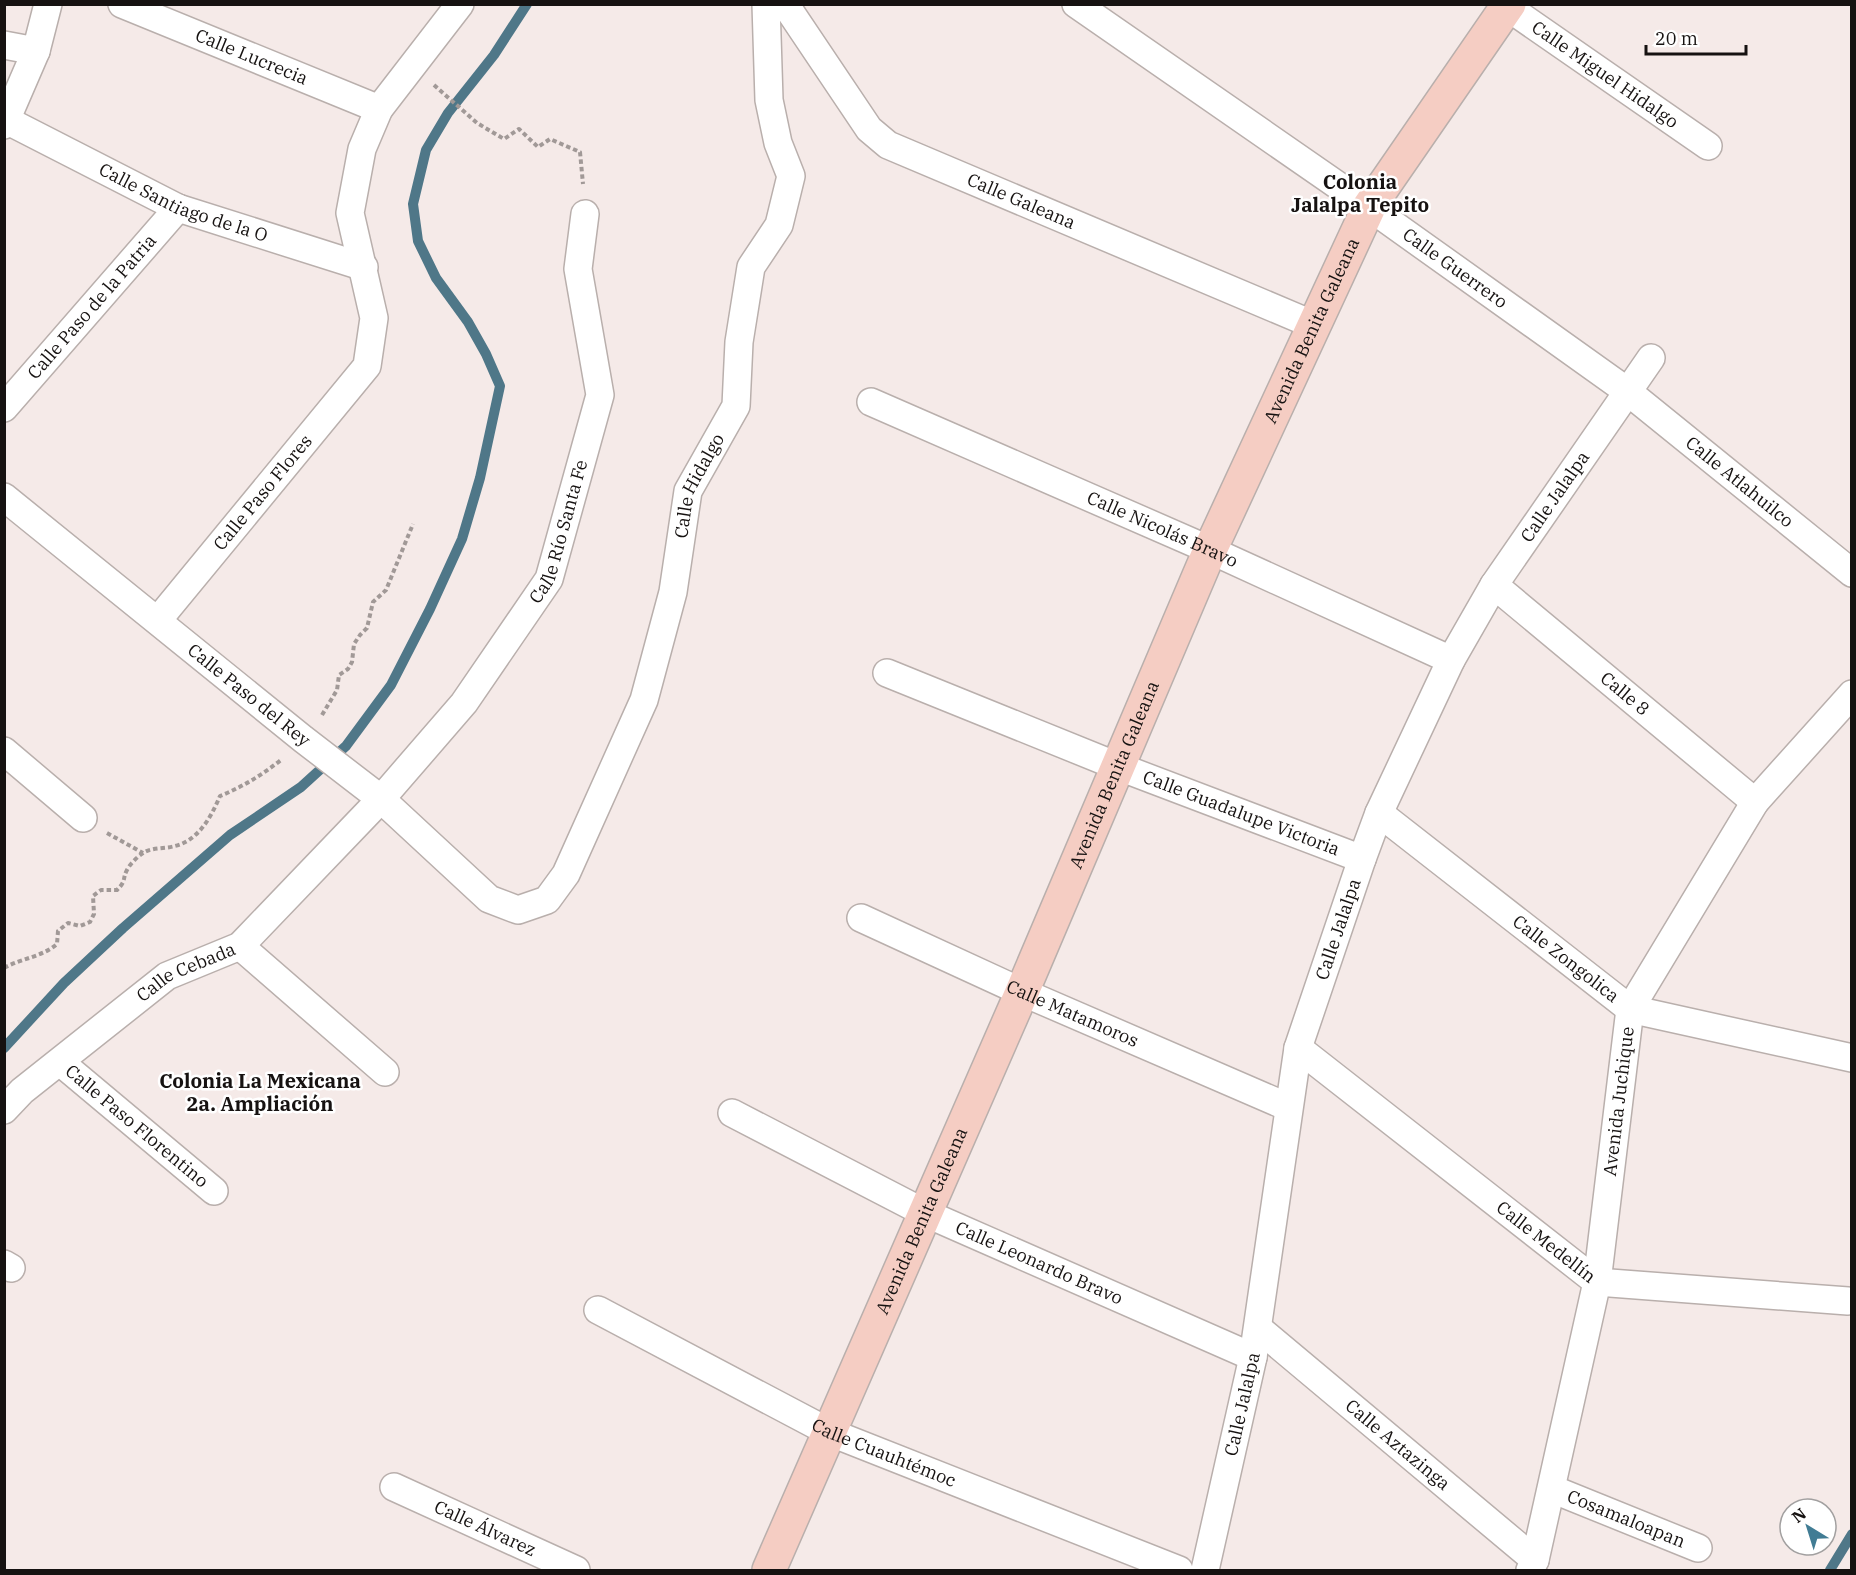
<svg xmlns="http://www.w3.org/2000/svg" width="1856" height="1575" viewBox="0 0 1856 1575" font-family="'IBM Plex Serif',serif">
  <style>
    .lines { fill: none; stroke-linecap: round; stroke-linejoin: round }
    .stream { stroke: #4f7788; stroke-width: 10 }
    .street-casing { stroke: #b9afac; stroke-width: 30 }
    .secondary-casing { stroke: #b9afac; stroke-width: 36 }
    .path { stroke: #a19997; stroke-width: 4; stroke-dasharray: 4.5 3; stroke-linecap: butt }
    .street { stroke: #fff; stroke-width: 27 }
    .secondary { stroke: #f5cdc3; stroke-width: 33 }
    .labels { text-anchor: middle; stroke-width: 5; stroke-linejoin: round; paint-order: stroke }
    .street-label { font-size: 18px; fill: #161211; stroke: #fff }
    .neighbourhood-label { font-size: 20px; font-weight: bold; fill: #161211; stroke: #fff }
  </style>
  <rect width="100%" height="100%" fill="#f5eae8"/>
  <g class="lines">
    <g class="stream">
      <path d="M4 1048 64 983 123 928 230 835 301 787 346 746 391 685 430 609 462 539 480 478 500 386 486 354 468 322 436 278 418 241 413 204 426 150 448 113 494 55 527 4"/>
      <path d="M1830 1570 1852 1534"/>
    </g>
    <g class="street-casing">
      <g id="street">
        <path id="s1" d="M122 4 379 109"/>
        <path id="s2" d="M785 4 869 129 888 145 1314 325"/>
        <path id="s3" d="M1076 4 1369 207 1627 391 1852 573"/>
        <path id="s4" d="M1503 4 1708 146"/>
        <path d="M4 45 36 51"/>
        <path id="s5" d="M8 121 178 208 364 267"/>
        <path d="M4 125 36 51 48 4"/>
        <path id="s6" d="M871 402 1210 550 1451 660"/>
        <path id="s7" d="M4 408 178 208"/>
        <path id="s8" d="M4 497 303 739 381 799 489 899 518 910 547 900 566 874 644 700 673 592 688 491 736 406 739 342 751 267 779 225 791 176 778 143 769 100 766 4"/>
        <path id="s9" d="M1494 585 1755 802"/>
        <path id="s10" d="M158 620 367 366 374 318 350 213 362 149 379 109 460 4"/>
        <path id="s11" d="M887 673 1117 766 1362 859"/>
        <path d="M4 751 83 818"/>
        <path id="s12" d="M1379 813 1630 1009 1852 1058"/>
        <path id="s13" d="M861 918 1022 992 1288 1107"/>
        <path d="M240 946 385 1072"/>
        <path id="s14" d="M1298 1048 1597 1282 1848 1301"/>
        <path id="s15" d="M60 1062 214 1191"/>
        <path id="s16" d="M4 1110 22 1091 167 976 240 946 381 799 464 703 549 579 600 395 578 269 585 214"/>
        <path id="s17" d="M732 1113 925 1213 1253 1357"/>
        <path d="M4 1264 11 1268"/>
        <path id="s18" d="M598 1310 829 1432 1179 1570"/>
        <path id="s19" d="M1258 1328 1535 1560"/>
        <path id="s20" d="M394 1487 576 1570"/>
        <path id="s21" d="M1552 1489 1698 1548"/>
        <path id="s22" d="M1205 1570 1253 1357 1298 1048 1362 859 1379 813 1451 660 1494 585 1651 358"/>
        <path id="s23" d="M1530 1570 1535 1560 1597 1282 1630 1009 1755 802 1852 694"/>
      </g>
    </g>
    <g class="secondary-casing">
      <g id="secondary">
        <path id="s24" d="M769 1570 1022 992 1210 550 1369 207 1509 4"/>
      </g>
    </g>
    <g class="path">
      <path d="M434 85 477 123 504 139 519 129 538 147 550 139 580 152 583 184"/>
      <path d="M322 715 337 690 339 675 348 669 352 662 354 644 360 635 367 628 373 602 386 590 413 524"/>
      <path d="M107 833 143 853"/>
      <path d="M4 968C22 958 42 957 57 944L58 931 68 923 80 926 90 922 94 914 93 896 101 890H117C127 880 122 879 127 870 129 865 138 856 143 853 152 847 165 849 175 846 199 840 211 817 220 796 242 787 262 775 281 760"/>
    </g>
    <use href="#street" class="street"/>
    <use href="#secondary" class="secondary"/>
  </g>
  <g class="labels">
    <g class="street-label">
      <text dy="6" stroke="none"><textPath href="#s1" startOffset="140">Calle Lucrecia</textPath></text>
      <text dy="6" stroke="none"><textPath href="#s4" startOffset="124">Calle Miguel Hidalgo</textPath></text>
      <text dy="6" stroke="none"><textPath href="#s5" startOffset="194">Calle Santiago de la O</textPath></text>
      <text dy="6" stroke="none"><textPath href="#s2" startOffset="320">Calle Galeana</textPath></text>
      <text dy="6" stroke="none"><textPath href="#s3" startOffset="462">Calle Guerrero</textPath></text>
      <text dy="6" stroke="none"><textPath href="#s7" startOffset="134">Calle Paso de la Patria</textPath></text>
      <text dy="6" stroke="none"><textPath href="#s24" startOffset="1353">Avenida Benita Galeana</textPath></text>
      <text dy="6" stroke="none"><textPath href="#s3" startOffset="818">Calle Atlahuilco</textPath></text>
      <text dy="6" stroke="none"><textPath href="#s8" startOffset="1137">Calle Hidalgo</textPath></text>
      <text dy="6" stroke="none"><textPath href="#s10" startOffset="165">Calle Paso Flores</textPath></text>
      <text dy="6" stroke="none"><textPath href="#s22" startOffset="1142">Calle Jalalpa</textPath></text>
      <text dy="6" stroke="none"><textPath href="#s6" startOffset="318">Calle Nicolás Bravo</textPath></text>
      <text dy="6" stroke="none"><textPath href="#s16" startOffset="819">Calle Río Santa Fe</textPath></text>
      <text dy="6" stroke="none"><textPath href="#s9" startOffset="170">Calle 8</textPath></text>
      <text dy="6" stroke="none"><textPath href="#s8" startOffset="315">Calle Paso del Rey</textPath></text>
      <text dy="6" stroke="none"><textPath href="#s24" startOffset="867">Avenida Benita Galeana</textPath></text>
      <text dy="6" stroke="none"><textPath href="#s11" startOffset="381">Calle Guadalupe Victoria</textPath></text>
      <text dy="6" stroke="none"><textPath href="#s22" startOffset="656">Calle Jalalpa</textPath></text>
      <text dy="6" stroke="none"><textPath href="#s12" startOffset="237">Calle Zongolica</textPath></text>
      <text dy="6" stroke="none"><textPath href="#s16" startOffset="230">Calle Cebada</textPath></text>
      <text dy="6" stroke="none"><textPath href="#s13" startOffset="232">Calle Matamoros</textPath></text>
      <text dy="6" stroke="none"><textPath href="#s23" startOffset="478">Avenida Juchique</textPath></text>
      <text dy="6" stroke="none"><textPath href="#s15" startOffset="100">Calle Paso Florentino</textPath></text>
      <text dy="6" stroke="none"><textPath href="#s24" startOffset="381">Avenida Benita Galeana</textPath></text>
      <text dy="6" stroke="none"><textPath href="#s14" startOffset="315">Calle Medellín</textPath></text>
      <text dy="6" stroke="none"><textPath href="#s17" startOffset="342">Calle Leonardo Bravo</textPath></text>
      <text dy="6" stroke="none"><textPath href="#s22" startOffset="170">Calle Jalalpa</textPath></text>
      <text dy="6" stroke="none"><textPath href="#s19" startOffset="182">Calle Aztazinga</textPath></text>
      <text dy="6" stroke="none"><textPath href="#s18" startOffset="320">Calle Cuauhtémoc</textPath></text>
      <text dy="6" stroke="none"><textPath href="#s21" startOffset="80">Cosamaloapan</textPath></text>
      <text dy="6" stroke="none"><textPath href="#s20" startOffset="100">Calle Álvarez</textPath></text>
    </g>
    <g class="neighbourhood-label">
      <text x="1360" y="189">Colonia<tspan x="1360" dy="23">Jalalpa Tepito</tspan></text>
      <text x="260" y="1088">Colonia La Mexicana<tspan x="260" dy="23">2a. Ampliación</tspan></text>
    </g>
  </g>
  <rect width="1856" height="1575" fill="none" stroke="#161211" stroke-width="12"/>
  <g transform="translate(1808 1527) rotate(322)"><circle r="28" fill="#ffffff" stroke="#a2a0a0" stroke-width="1.5"/>
  <path d="M0-4.5L10 22L0 15L-10 22Z" fill="#417c94"/>
  <text y="-9" font-size="16" font-weight="bold" text-anchor="middle" fill="#161211">N</text>
  </g>
  <path d="M1646 45v9h100v-9" fill="none" stroke="#161211" stroke-width="3"/>
  <text x="1655" y="45" font-size="18" fill="#161211" stroke="#ffffff" stroke-width="4.5" paint-order="stroke">20 m</text>
</svg>
